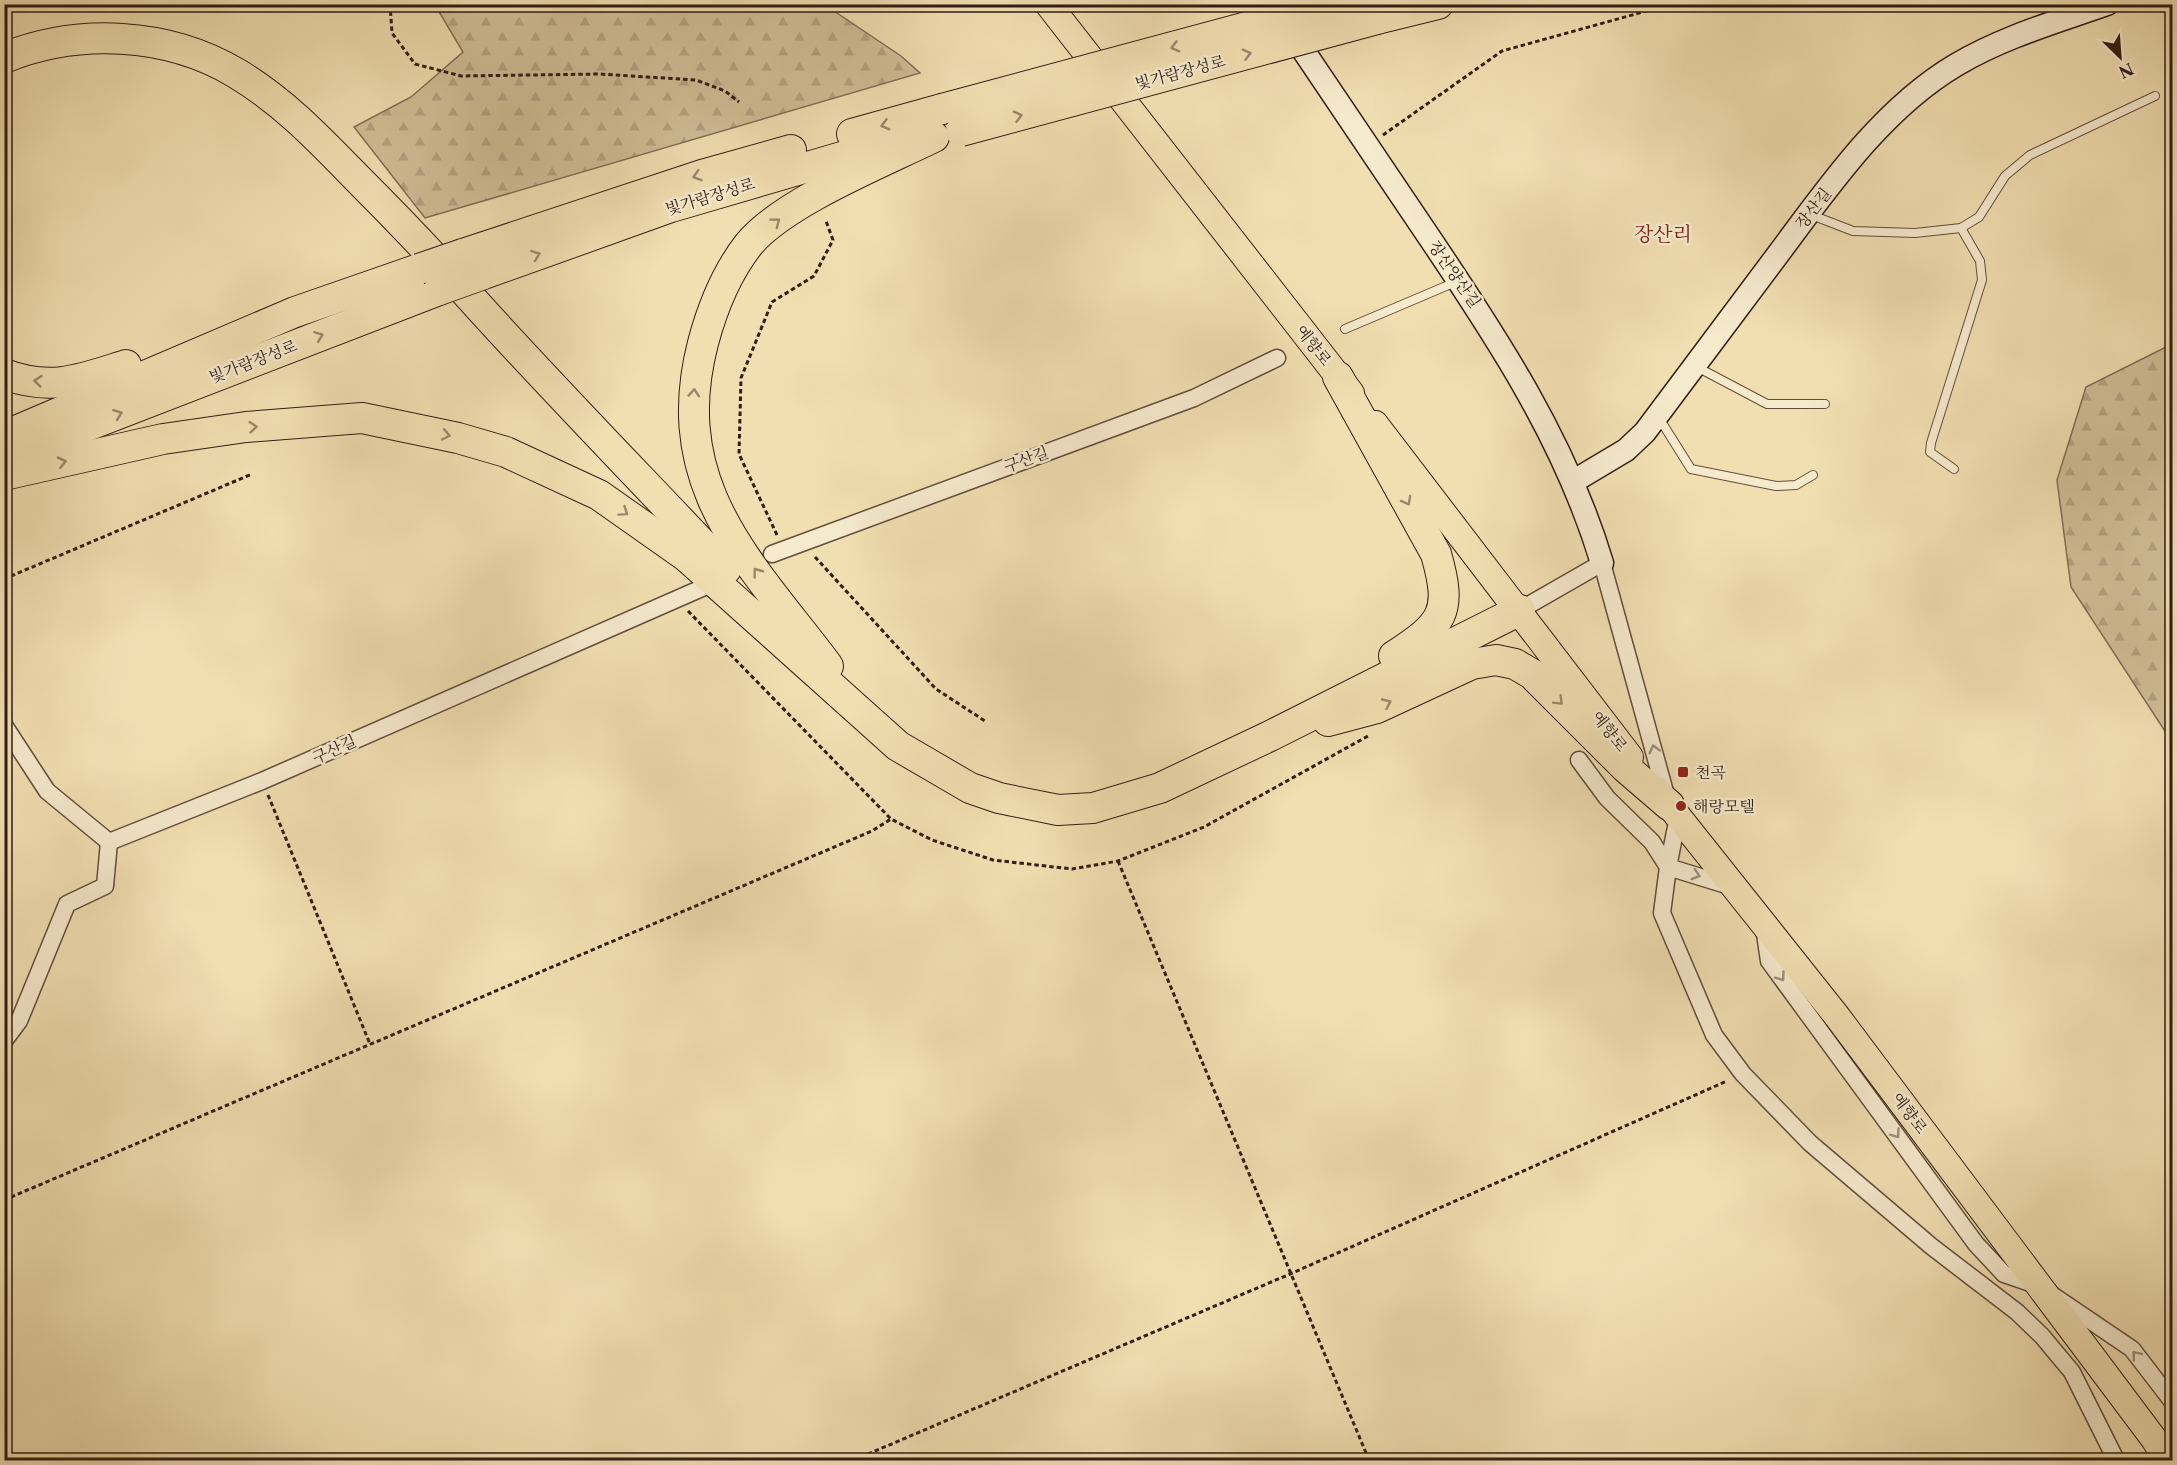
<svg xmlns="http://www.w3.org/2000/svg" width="2177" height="1465" viewBox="0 0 2177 1465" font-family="'Libre Caslon Text','Noto Serif KR',serif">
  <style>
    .forest { fill: url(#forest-firs); stroke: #806e56; stroke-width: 1.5 }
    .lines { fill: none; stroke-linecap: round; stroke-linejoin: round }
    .lane-casing { stroke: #614e3c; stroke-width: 10 }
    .street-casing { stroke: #614e3c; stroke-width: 19 }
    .secondary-casing { stroke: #311d14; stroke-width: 25 }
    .primary-casing { stroke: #311d14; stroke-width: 28 }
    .highway-casing { stroke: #311d14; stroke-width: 32 }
    .path { stroke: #311d14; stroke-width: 3; stroke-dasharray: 4.5 3; stroke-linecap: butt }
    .lane { stroke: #f6eacd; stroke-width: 8 }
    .street { stroke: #f6eacd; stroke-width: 16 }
    .secondary { stroke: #f6eacd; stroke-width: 22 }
    .primary { stroke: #f1dfb2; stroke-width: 26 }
    .highway { stroke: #f1dfb2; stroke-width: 30 }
    .highway-bridge-casing { stroke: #311d14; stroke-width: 32; stroke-linecap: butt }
    .highway-bridge { stroke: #f1dfb2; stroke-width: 30 }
    .oneway { stroke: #9b886b }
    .oneway2 { stroke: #9d8e7a }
    .poi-dot { fill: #8f2418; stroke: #f6eacd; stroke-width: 2 }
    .labels { text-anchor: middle; stroke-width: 5; stroke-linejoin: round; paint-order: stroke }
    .street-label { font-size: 16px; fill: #311d14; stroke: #f6eacd }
    .poi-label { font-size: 16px; fill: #311d14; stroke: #f6eacd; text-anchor: start }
    .quarter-label { font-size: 20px; fill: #7a1f14; stroke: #f6eacd }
  </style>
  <defs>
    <pattern id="forest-firs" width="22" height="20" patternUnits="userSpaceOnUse" patternTransform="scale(1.5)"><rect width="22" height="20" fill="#d0be97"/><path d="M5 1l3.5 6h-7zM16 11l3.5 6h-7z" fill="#b3a381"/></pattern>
  </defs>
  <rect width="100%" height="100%" fill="#f1dfb2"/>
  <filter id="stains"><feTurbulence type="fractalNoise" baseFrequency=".00333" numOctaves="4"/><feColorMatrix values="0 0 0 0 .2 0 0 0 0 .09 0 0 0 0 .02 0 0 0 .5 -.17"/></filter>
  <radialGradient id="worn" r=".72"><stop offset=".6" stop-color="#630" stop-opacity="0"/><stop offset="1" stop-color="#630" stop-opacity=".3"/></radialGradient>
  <g class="forest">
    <path d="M435 5H825L901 56 920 73 425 218 354 127 411 97 463 52Z"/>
    <path d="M2172 344V742L2071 587 2057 480 2086 387Z"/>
  </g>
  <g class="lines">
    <g class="lane-casing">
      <g id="lane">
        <path d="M1809 214 1853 231 1915 233 1961 228 1979 217 2005 176 2030 155 2155 96"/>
        <path d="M1345 329 1458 281"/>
        <path d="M1695 366 1767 404H1825"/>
        <path d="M1659 418 1691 469 1776 486 1796 485 1813 475"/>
        <path d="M1954 469 1930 452 1931 443 1982 280 1980 261 1961 228"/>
      </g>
    </g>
    <g class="street-casing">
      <g id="street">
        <path d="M772 554 1194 398 1277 358"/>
        <path d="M1520 610 1602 563 1667 799"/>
        <path d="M4 725 47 791 109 842"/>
        <path d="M1579 760 1607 798 1652 842 1668 867 1662 913 1714 1035 1743 1074 1810 1143 1931 1246 2017 1312 2042 1336 2072 1372 2116 1460"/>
        <path d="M1678 817 1668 867 1733 887"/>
        <path d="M109 842 262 781 702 588"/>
        <path d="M1764 927 1769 961 1976 1244 2004 1274 2039 1286 2132 1349 2172 1401"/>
        <path d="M4 1041 19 1021 67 904 105 886 109 842"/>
      </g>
    </g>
    <g class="secondary-casing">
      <g id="secondary">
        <path d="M1272 4C1323 80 1374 156 1425 231 1496 336 1565 440 1602 563"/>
        <path d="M1574 481 1626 450 1645 432C1690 372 1734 313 1779 253 1829 186 1882 109 1956 65 2003 37 2056 22 2107 4"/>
      </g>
    </g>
    <g class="primary-casing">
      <g id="primary">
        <path d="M1048 4 1351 393"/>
        <path d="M1375 424 1630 757"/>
        <path d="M1657 790 1836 1015 2154 1439 2167 1460"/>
      </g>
    </g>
    <g class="highway-casing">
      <g id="highway">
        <path d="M1377 19 1438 4"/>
        <path d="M4 58C78 28 167 32 236 73 283 101 319 139 357 178 399 220 440 263 480 308 560 396 644 482 726 569"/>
        <path d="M852 134 942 109"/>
        <path d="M463 254 702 175 791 150"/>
        <path d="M481 275 671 207 869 149 895 144"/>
        <path d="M4 374C51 392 82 379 126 365"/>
        <path d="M1338 377 1436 554C1453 613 1443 624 1394 656"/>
        <path d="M4 436 295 312 419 269"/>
        <path d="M4 458 439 290"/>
        <path d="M4 475 163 439 246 427 362 418 458 438 506 452 599 495 687 557 898 746 970 788 999 798 1058 810 1093 808 1160 788 1270 736 1520 610"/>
        <path d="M828 666C749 561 666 486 703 343 712 309 727 272 749 244 784 202 883 162 934 137"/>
        <path d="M1328 721 1377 708 1472 664 1496 660 1515 664 1532 674 1626 768 1669 805"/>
      </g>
    </g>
    <g class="path">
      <path d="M390 4 392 33 415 64 461 76 599 74 696 80 725 91 739 102"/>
      <path d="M1383 135 1502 51 1672 4"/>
      <path d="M777 535 739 454 741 378 772 302 814 276 833 240 826 221"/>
      <path d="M815 557 936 689 985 721"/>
      <path d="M4 579 252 474"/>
      <path d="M688 611 891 819 932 840 993 860 1072 869 1118 861 1204 827 1368 736"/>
      <path d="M268 795 370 1044"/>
      <path d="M1118 861 1369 1460"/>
      <path d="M4 1200 872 831 891 819"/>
      <path d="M854 1460 1290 1274 1727 1081"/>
    </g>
    <use href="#lane" class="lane"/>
    <use href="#street" class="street"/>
    <use href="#secondary" class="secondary"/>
    <use href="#primary" class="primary"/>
    <use href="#highway" class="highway"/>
    <g class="highway-bridge-casing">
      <g id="highway-bridge">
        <path d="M942 109 1333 4"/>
        <path d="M961 131 1377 19"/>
        <path d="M419 269 463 254"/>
        <path d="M439 290 481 275"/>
      </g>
    </g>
    <use href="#highway-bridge" class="highway-bridge"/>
  </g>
  <defs><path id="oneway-chevron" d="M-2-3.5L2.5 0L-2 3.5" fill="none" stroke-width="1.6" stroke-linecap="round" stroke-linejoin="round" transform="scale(1.5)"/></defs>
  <g class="oneway">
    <use href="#oneway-chevron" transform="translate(1175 47) rotate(165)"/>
    <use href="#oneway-chevron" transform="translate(1247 54) rotate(-15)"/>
    <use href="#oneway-chevron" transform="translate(1018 116) rotate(-15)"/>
    <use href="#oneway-chevron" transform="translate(885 125) rotate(165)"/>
    <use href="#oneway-chevron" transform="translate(697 176) rotate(163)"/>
    <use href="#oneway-chevron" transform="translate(776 222) rotate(-37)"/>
    <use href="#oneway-chevron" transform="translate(536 255) rotate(-20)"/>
    <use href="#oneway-chevron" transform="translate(319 336) rotate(-21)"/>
    <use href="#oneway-chevron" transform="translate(38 381) rotate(-174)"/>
    <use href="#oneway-chevron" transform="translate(694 393) rotate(-86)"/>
    <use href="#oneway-chevron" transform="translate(118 414) rotate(-21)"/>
    <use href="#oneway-chevron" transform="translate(253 427) rotate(-5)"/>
    <use href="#oneway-chevron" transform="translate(446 435) rotate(12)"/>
    <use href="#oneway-chevron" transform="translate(62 462) rotate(-13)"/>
    <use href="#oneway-chevron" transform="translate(1407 501) rotate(61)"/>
    <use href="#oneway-chevron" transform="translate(624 512) rotate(34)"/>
    <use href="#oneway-chevron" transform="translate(757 572) rotate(-127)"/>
    <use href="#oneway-chevron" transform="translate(1559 701) rotate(45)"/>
    <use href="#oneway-chevron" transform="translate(1387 703) rotate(-25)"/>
  </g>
  <g class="oneway2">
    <use href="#oneway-chevron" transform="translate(1654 749) rotate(-105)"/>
    <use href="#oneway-chevron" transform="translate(1696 875) rotate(18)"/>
    <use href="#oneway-chevron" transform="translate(1781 977) rotate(54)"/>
    <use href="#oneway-chevron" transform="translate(1896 1134) rotate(54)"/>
    <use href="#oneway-chevron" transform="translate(2136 1355) rotate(-130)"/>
  </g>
  <g class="poi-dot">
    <rect x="1677" y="766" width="12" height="12" rx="3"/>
    <circle cx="1681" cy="806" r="6"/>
  </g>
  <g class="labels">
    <g class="street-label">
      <text transform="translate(1180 72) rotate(-15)" y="6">빛가람장성로</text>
      <text transform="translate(710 196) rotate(-17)" y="6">빛가람장성로</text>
      <text transform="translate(1813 208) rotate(-52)" y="6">장산길</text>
      <text transform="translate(1455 274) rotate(55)" y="6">장산양산길</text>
      <text transform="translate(1314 345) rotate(52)" y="6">예향로</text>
      <text transform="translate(253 361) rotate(-21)" y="6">빛가람장성로</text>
      <text transform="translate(1026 459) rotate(-20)" y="6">구산길</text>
      <text transform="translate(1610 731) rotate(52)" y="6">예향로</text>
      <text transform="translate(334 749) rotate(-24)" y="6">구산길</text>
      <text transform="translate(1910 1113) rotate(53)" y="6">예향로</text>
    </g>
    <g class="poi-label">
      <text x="1695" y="778">천곡</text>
      <text x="1693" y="812">해랑모텔</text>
    </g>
    <g class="quarter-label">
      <text x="1663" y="241">장산리</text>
    </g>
  </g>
  <rect width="2177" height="1465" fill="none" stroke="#f1dfb2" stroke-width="24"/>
  <rect x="6" y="6" width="2165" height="1453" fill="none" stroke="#311d14" stroke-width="3"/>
  <rect x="12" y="12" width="2153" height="1441" fill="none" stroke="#311d14" stroke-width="1.5"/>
  <g transform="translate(2120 57) rotate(155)" stroke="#f6eacd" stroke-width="4.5" paint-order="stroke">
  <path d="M0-4.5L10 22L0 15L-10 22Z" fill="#311d14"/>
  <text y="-9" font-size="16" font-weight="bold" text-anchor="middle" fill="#311d14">N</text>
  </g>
  <rect width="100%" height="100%" filter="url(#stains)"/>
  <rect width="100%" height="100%" fill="url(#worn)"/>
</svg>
